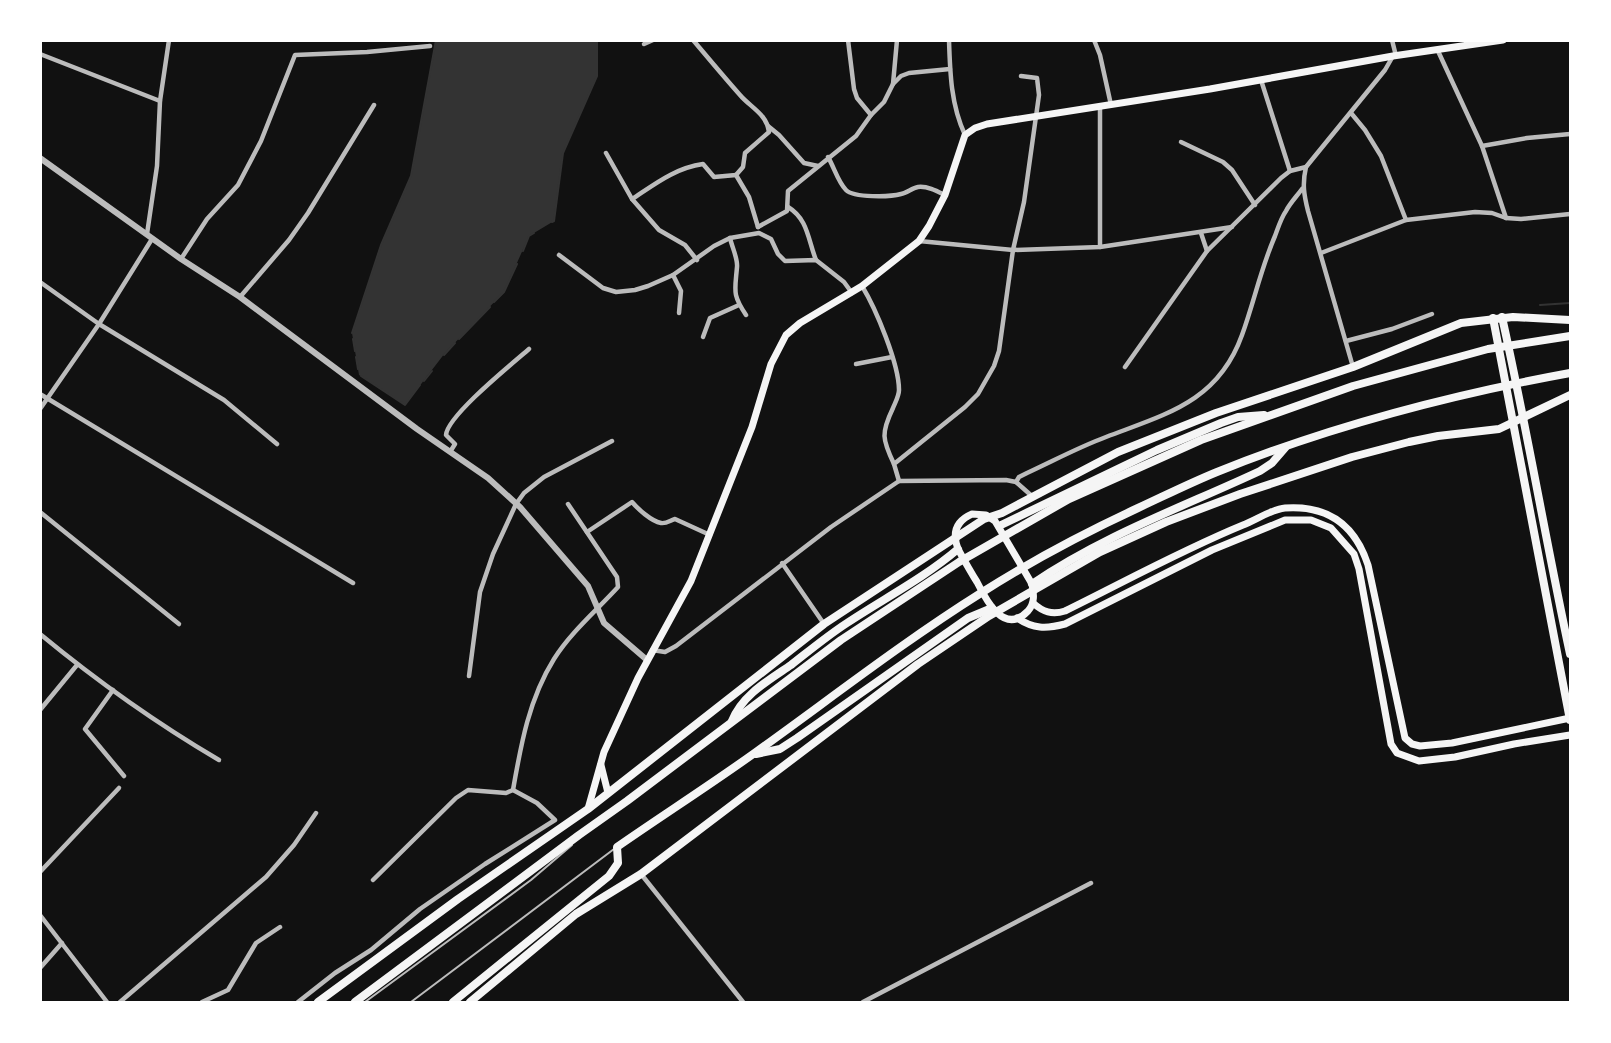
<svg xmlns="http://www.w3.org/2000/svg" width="1611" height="1043" viewBox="0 0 1611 1043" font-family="'Roboto Condensed',sans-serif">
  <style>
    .water { fill: #333 }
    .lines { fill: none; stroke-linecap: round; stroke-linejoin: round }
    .stream { stroke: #333; stroke-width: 2 }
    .service { stroke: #bcbcbc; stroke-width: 2 }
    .minor { stroke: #bcbcbc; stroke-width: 4.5 }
    .tertiary { stroke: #bcbcbc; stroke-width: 6 }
    .secondary { stroke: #f5f5f5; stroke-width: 7 }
    .primary { stroke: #f5f5f5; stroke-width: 8 }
    .trunk { stroke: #f5f5f5; stroke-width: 8 }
  </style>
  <rect width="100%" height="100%" fill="#111"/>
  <path class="water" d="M436 41H597V76L563 153 554 221 529 236 504 292 445 353 405 405 359 375 352 333 381 245 411 176Z"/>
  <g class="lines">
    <g class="stream">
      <path d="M552 222 554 221 563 153 597 76V40"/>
      <path d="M523 251 529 236 534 233"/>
      <path d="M494 302 504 292 517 264"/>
      <path d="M1540 305 1570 303"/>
      <path d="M352 333 381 245 411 176 436 40"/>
      <path d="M353 339 355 351"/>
      <path d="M459 339 490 307"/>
      <path d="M444 355 455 343"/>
      <path d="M356 357 358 369"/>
      <path d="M361 376 405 405 420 385"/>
      <path d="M424 381 432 371"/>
    </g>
    <g class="service">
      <path d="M365 1002 531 880 572 845"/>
      <path d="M411 1002 614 849"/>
    </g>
    <g class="minor">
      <path d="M693 40C709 59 724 77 740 95 750 107 767 114 769 132L745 153 743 167 736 175 749 197 758 227"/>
      <path d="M848 40 854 89 857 98 871 115"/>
      <path d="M949 40C950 73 951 105 965 135"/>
      <path d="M1094 40 1100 55 1111 105"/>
      <path d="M1392 40 1396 56"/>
      <path d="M644 44 653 40"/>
      <path d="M1438 51 1482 146 1506 218"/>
      <path d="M40 54 160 101"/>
      <path d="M1261 80 1290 171"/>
      <path d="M893 84 897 40"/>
      <path d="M1100 107V247"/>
      <path d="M1351 113 1365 130 1381 156 1406 220"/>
      <path d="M768 126 779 135 804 163 818 166"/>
      <path d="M1181 142 1223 162 1232 170 1255 205"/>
      <path d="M1482 146 1527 138 1570 134"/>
      <path d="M606 153 632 199 659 230 685 245 697 260"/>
      <path d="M828 157C834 167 838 182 846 190 854 198 890 197 901 194 907 193 912 188 918 187 928 186 937 191 945 195"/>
      <path d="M632 199C655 184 675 168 703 164L714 177 736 175"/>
      <path d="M788 207C808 219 808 240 816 260"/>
      <path d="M758 227 787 211 788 191 856 136 871 115 884 102 893 84 901 76 909 73 950 69"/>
      <path d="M1201 233 1207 251"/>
      <path d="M147 234 157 166 160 101 169 40"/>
      <path d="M730 238C732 247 738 259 737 267 735 291 732 294 746 315"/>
      <path d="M919 241 1013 250 1100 247 1232 227"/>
      <path d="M1321 253 1406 220 1475 212 1492 213 1506 218 1521 219 1570 214"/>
      <path d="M559 255 603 288 616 292 635 290 648 286 673 275 714 246 730 238 759 233 771 239 778 254 785 261 816 260 844 282 852 293"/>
      <path d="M181 259 207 219 238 185 261 141 295 55 367 52 430 46"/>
      <path d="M673 275 681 291 679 313"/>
      <path d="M40 282 99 324 224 400 277 444"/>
      <path d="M862 286C876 309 899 364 899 390 899 396 895 403 893 408 881 433 882 439 894 464"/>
      <path d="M240 297 289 240 308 213 374 105"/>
      <path d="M703 337 710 318 739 305"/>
      <path d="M1346 341 1392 329 1432 314"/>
      <path d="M856 364 892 357"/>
      <path d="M1125 367 1207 251 1281 178 1290 171 1306 167"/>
      <path d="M1353 367 1308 211C1304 195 1302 184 1306 167L1385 70 1393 56"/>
      <path d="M40 394 353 583"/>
      <path d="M40 409 99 324 152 239"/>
      <path d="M450 452 455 444 446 435C447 416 513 363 529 349"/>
      <path d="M899 481 894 464 965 407 978 394 994 366 999 351 1013 250 1024 202 1039 95 1037 78 1021 76"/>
      <path d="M1016 482 1019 477 1027 473C1053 461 1079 447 1106 437 1166 414 1218 402 1242 335 1254 302 1261 268 1275 236 1278 228 1281 218 1286 211 1290 203 1297 196 1302 189"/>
      <path d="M40 512 179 624"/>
      <path d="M587 532 632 502C638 509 651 521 661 523 666 524 671 520 675 519L710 535"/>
      <path d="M782 563 824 624"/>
      <path d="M40 634C97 681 156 723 219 760"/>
      <path d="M652 650 665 652 676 646 831 527 899 481 1006 480 1016 482 1033 497"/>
      <path d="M469 676 480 592 493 554 516 504 524 493 544 477 612 441"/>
      <path d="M113 690 85 729 124 776"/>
      <path d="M40 710 77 665"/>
      <path d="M513 790C521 744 529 699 554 659 571 632 597 610 618 587L617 577 568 504"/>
      <path d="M40 872 119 788"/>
      <path d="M641 874 743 1002"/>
      <path d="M40 915 107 1002"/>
      <path d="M40 968 62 943"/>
      <path d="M120 1002 266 877 294 845 316 813"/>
      <path d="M202 1002 228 990 256 943 280 927"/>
      <path d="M298 1002 335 973 371 950 420 909 485 864 555 820 537 803 513 790 506 793 468 790 456 798 373 880"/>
      <path d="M863 1002 1091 883"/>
    </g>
    <path class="tertiary" d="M40 158 181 259 240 297 417 429 488 478 520 507 588 586 604 623 647 660"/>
    <g class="secondary">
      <path d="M972 514 986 515 995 521 1032 584C1034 594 1035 603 1028 611 1004 636 986 600 977 582 970 571 964 560 958 549 952 533 956 521 972 514Z"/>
      <path d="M1033 603C1043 612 1052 615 1065 611 1124 582 1182 550 1243 525 1256 520 1272 509 1285 508 1328 505 1355 525 1368 565L1405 738 1412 744 1420 746 1452 743 1570 718"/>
      <path d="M1017 618C1033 629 1046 629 1065 624L1212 550 1285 520H1311L1331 528 1354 554 1359 569 1391 744 1397 753 1419 761 1455 757 1514 744 1570 735"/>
      <path d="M601 765 608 793"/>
      <path d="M588 809 604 752 638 678 691 581 752 427 771 364 786 335 800 323 862 286 919 241 929 226 945 195 965 135 975 128 987 124 1210 89 1393 56 1503 40"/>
    </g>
    <g class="primary">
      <path d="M1502 317C1527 429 1546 542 1570 654"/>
      <path d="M1493 318 1570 720"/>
      <path d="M318 1002 458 899 588 809 824 624 984 519 1002 513 1118 452 1216 413 1353 367 1461 323 1513 317 1570 320"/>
      <path d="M470 1002 576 914 641 874 918 664 989 616 1100 552 1166 522 1240 494 1352 457 1409 442 1438 436 1499 429 1570 395"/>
    </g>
    <g class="trunk">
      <path d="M999 526 1157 450 1221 423 1238 417 1264 415"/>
      <path d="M1032 584C1104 535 1183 507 1260 471L1272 463 1285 448"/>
      <path d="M732 721C742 695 769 680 791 665 809 651 827 636 847 623 883 599 924 578 958 549"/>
      <path d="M756 754 780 749 797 738 968 618 992 608"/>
      <path d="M355 1002 579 835 627 801 841 640 959 562 1069 499 1201 440 1353 386 1488 349 1570 336"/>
      <path d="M453 1002 609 876 618 863 617 847C663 815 710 785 756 752 830 699 903 642 981 593 1031 561 1084 533 1138 508 1164 496 1190 483 1217 472 1331 426 1450 395 1570 373"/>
    </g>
  </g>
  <rect width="1611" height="1043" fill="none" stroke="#ffffff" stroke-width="84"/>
</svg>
